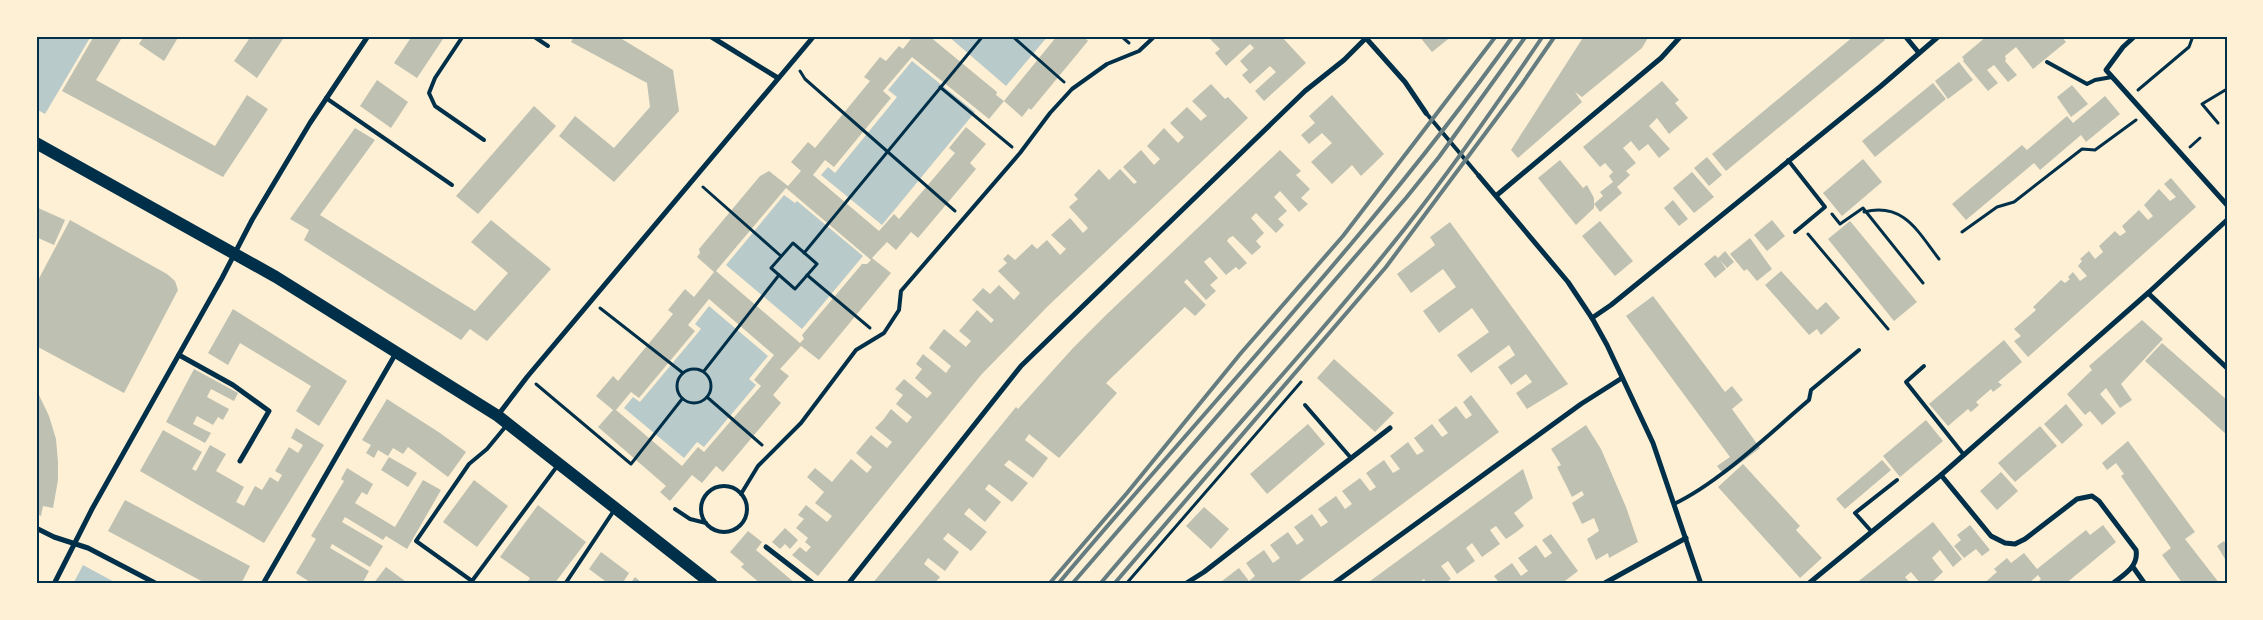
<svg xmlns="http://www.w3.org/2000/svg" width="2263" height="620" viewBox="0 0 2263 620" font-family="'Roboto Condensed',sans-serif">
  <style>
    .green { fill: #b9caca }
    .building { fill: #bec0b2; fill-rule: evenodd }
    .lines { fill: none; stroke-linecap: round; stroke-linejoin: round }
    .path { stroke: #003049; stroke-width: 3 }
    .service { stroke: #003049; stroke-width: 4 }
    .minor { stroke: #003049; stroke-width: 5 }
    .primary { stroke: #003049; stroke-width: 12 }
    .rail { stroke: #657d81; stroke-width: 4 }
    .neatline { fill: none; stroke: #003049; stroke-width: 2 }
  </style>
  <rect width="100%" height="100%" fill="#fdf0d5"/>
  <g class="green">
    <path d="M36 36H91L45 114 36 109Z"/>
    <path d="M948 36H1048L1006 86Z"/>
    <path d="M912 61 975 112 882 225 821 175 828 167 835 173 897 97 888 90Z"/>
    <path d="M784 195 795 203 797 201 863 256 802 329 726 265Z"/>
    <path d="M709 306 768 356 749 379 756 385 704 447 697 442 684 458 624 408 633 397 640 402 701 329 695 324Z"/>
    <path d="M83 565 118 584H73Z"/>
  </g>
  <g class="building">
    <path d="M94 36H123L96 80 215 146 247 95 268 109 223 177 62 91Z"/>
    <path d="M144 36H179L164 61 139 44Z"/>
    <path d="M251 36H285L257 78 234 61Z"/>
    <path d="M412 36H445L417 78 394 63Z"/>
    <path d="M574 36H617L673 70 679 111 614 182 559 136 575 116 614 148 650 107 647 83 571 42Z"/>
    <path d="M913 36H929L997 92 996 95 1004 101 1057 36H1088L1086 39 1088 41 1031 110 1029 108 1022 117 1004 101 989 119 912 57 883 91 891 98 834 167 825 160 813 175 879 231 894 214 899 219 955 153 949 148 966 127 986 144 970 163 976 169 918 238 911 232 896 250 887 242 872 258 891 273 819 360 801 346 780 369 789 376 773 395 781 403 723 472 716 466 702 483 692 475 670 501 660 492 666 486 598 427 613 410 596 396 613 376 618 381 673 314 668 310 685 289 694 297 714 272 697 257 700 253 699 249 760 176 769 171 788 186 801 171 791 162 808 142 815 148 870 81 864 77 880 57 886 61 899 46 903 49ZM786 188 871 260 867 264H862L802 335 804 339 800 343 716 271ZM709 299 774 355 754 380 761 386 704 452 698 447 682 466 616 410 631 392 639 398 695 331 688 325Z"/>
    <path d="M1210 36H1281L1306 63 1264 101 1255 91 1276 72 1270 66 1250 84 1242 75 1248 70 1240 61 1254 48 1250 44 1226 66 1215 53 1220 49 1209 38Z"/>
    <path d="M1419 36H1452L1432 52Z"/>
    <path d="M1584 36H1649L1642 48 1582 97 1575 92 1582 102 1518 158 1511 150Z"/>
    <path d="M1854 36H1882L1885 40 1726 171 1712 154Z"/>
    <path d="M1987 36H2061L2066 42 2033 69 2016 47 2005 56 2006 59 2005 61 2017 75 2008 82 1994 65 1987 70 1998 83 1988 91 1963 61 1964 60 1962 57Z"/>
    <path d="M1959 62 1973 80 1948 99 1935 81Z"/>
    <path d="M377 80 408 102 391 128 360 106Z"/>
    <path d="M1662 81 1679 100 1675 103 1688 118 1669 134 1657 118 1649 126 1670 149 1659 158 1648 144 1639 151 1631 141 1623 148 1636 163 1626 171 1630 175 1617 187 1622 193 1600 212 1594 204V208L1576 225 1538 178 1560 160 1583 188 1587 185 1594 198V204L1603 196 1600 192 1613 182 1609 176 1613 172 1605 163 1600 167 1583 147Z"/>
    <path d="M1933 83 1946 99 1875 157 1862 141Z"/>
    <path d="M1211 84 1225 99 1228 97 1248 118 1048 306 981 375 818 576 792 555 800 547 806 552 811 547 805 542 808 538 796 528 804 519 798 515 806 505 827 522 832 516 815 503 824 492 807 477 815 468 832 482 851 459 867 473 872 467 856 453 871 435 887 448 892 442 875 428 883 420 891 409 907 423 912 417 896 404 903 395 895 389 904 379 927 398 932 393 915 378 922 369 916 364 923 354 946 373 951 366 929 348 944 329 966 347 971 341 959 331 977 310 991 323 994 320 972 300 983 288 990 294 999 285 1014 300 1020 293 998 271 1007 263 1003 259 1008 254 1015 260 1032 244 1037 249 1047 240 1060 255 1066 249 1051 235 1070 218 1083 233 1088 228 1069 207 1078 199 1074 195 1099 169 1109 180 1120 169 1134 184 1137 182 1123 167 1141 150 1154 165 1160 159 1147 146 1164 128 1178 143 1184 137 1170 123 1187 107 1201 121 1204 118 1207 116 1192 101Z"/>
    <path d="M2072 85 2088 104 2071 117 2057 97Z"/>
    <path d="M1332 95 1384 154 1361 176 1352 165 1332 184 1311 162 1332 143 1322 133 1309 144 1301 135 1315 123 1309 116Z"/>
    <path d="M2105 96 2120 114 2086 142 2081 135 2040 170 2034 163 1966 220 1952 204 2022 145 2027 150 2067 116 2073 123Z"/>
    <path d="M534 106 556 126 478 214 456 196Z"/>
    <path d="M355 128 375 140 320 215 475 311 508 273 471 242 491 220 551 269 487 341 470 329 461 340 304 240 309 230 290 219Z"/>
    <path d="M1280 150 1301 171 1296 175 1310 189 1301 198 1308 204 1299 212 1280 191 1274 197 1287 211 1278 219 1284 225 1276 233 1256 213 1251 218 1264 233 1256 241 1261 247 1252 255 1233 236 1229 238 1227 241 1247 263 1239 270 1236 267 1226 275 1210 257 1206 260 1204 262 1218 278 1210 285 1216 291 1206 300 1187 279 1184 282 1206 305 1195 316 1185 307 1106 383 1117 393 1059 458 1029 434 1025 440 1048 458 1033 478 1009 460 1004 465 1028 483 1012 502 989 484 985 489 1001 502 985 522 969 508 964 514 987 532 971 551 948 533 943 539 959 552 945 571 928 558 924 564 940 577 934 584H872L1016 407 1018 409 1073 348 1106 315Z"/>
    <path d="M1707 157 1722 175 1709 186 1694 168Z"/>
    <path d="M1863 159 1882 182 1842 216 1823 193Z"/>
    <path d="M1692 172 1714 197 1694 213 1673 188Z"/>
    <path d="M2171 178 2196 207 2028 357 2014 341 2021 336 2014 329 2036 310 2033 307 2061 280 2065 283 2070 279 2068 277 2073 272 2080 281 2087 276 2078 266 2082 261 2080 259 2089 251 2095 259 2103 252 2099 246 2115 231 2120 236 2126 232 2122 226 2139 210 2148 220 2153 216 2144 205 2159 189 2170 201 2176 197 2164 184Z"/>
    <path d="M1673 200 1688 219 1679 226 1664 208Z"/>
    <path d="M36 207 65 220 54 245 36 237Z"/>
    <path d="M70 220 167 274 175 281 178 290 124 393 36 346V284Z"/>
    <path d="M1772 220 1785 236 1767 251 1754 235Z"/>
    <path d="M1600 221 1633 261 1615 276 1582 236Z"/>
    <path d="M1850 221 1917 302 1894 321 1828 239Z"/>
    <path d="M1450 222 1568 384 1527 409 1516 393 1532 382 1526 374 1511 385 1498 367 1515 355 1509 345 1471 373 1457 355 1489 332 1472 308 1439 333 1423 311 1456 287 1443 269 1411 293 1397 274 1435 245 1430 237Z"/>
    <path d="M1750 238 1772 269 1757 281 1747 269 1744 271 1730 254Z"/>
    <path d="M1725 251 1734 262 1727 268 1720 260 1726 269 1715 278 1704 264 1715 255 1718 258Z"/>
    <path d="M1781 271 1817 310 1826 302 1840 318 1821 335 1817 329 1809 335 1765 285Z"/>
    <path d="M1653 296 1725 392 1732 386 1743 400 1732 409 1760 448 1724 475 1717 466 1730 457 1626 316Z"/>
    <path d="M233 309 347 381 319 426 296 411 311 386 240 343 228 365 208 353Z"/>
    <path d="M2142 320 2163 339 2121 384 2132 400 2120 408 2106 388 2100 394 2116 413 2102 425 2090 411 2085 415 2067 394 2092 370 2089 366Z"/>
    <path d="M2004 340 2022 362 1998 382 2002 385 1993 392 1991 389 1976 402 1979 405 1971 412 1968 409 1948 426 1929 404Z"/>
    <path d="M2162 343 2227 400V435L2145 361Z"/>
    <path d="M1334 359 1394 413 1375 432 1317 378Z"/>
    <path d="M194 369 238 393 234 401 211 389 207 397 229 409 223 420 218 417 213 425 197 416 193 424 211 433 205 443 166 422Z"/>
    <path d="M36 389 49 416 56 439 58 462V480L53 508 43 506 41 516 36 514Z"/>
    <path d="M1471 395 1499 432 1295 584H1224L1222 581 1239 568 1249 581 1255 576 1246 563 1264 550 1273 563 1280 558 1270 545 1288 532 1297 545 1304 540 1294 527 1312 514 1321 527 1328 522 1318 509 1336 496 1345 509 1352 504 1342 491 1360 478 1370 491 1376 487 1366 473 1384 460 1393 473 1400 469 1390 456 1408 442 1417 455 1424 451 1414 438 1432 424 1442 437 1448 433 1438 420 1456 406 1466 419 1472 415 1463 402Z"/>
    <path d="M387 399 440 433 466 452 448 477 408 447 403 454 393 448 388 456 378 450 374 458 366 453 371 445 362 440Z"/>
    <path d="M2066 404 2083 425 2062 444 2044 424Z"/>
    <path d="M1926 420 1943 441 1900 477 1883 456Z"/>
    <path d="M1308 424 1325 444 1267 494 1250 474Z"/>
    <path d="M1586 425 1601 449 1626 507 1638 542 1609 558 1608 553 1596 560 1587 539 1599 531 1594 518 1582 524 1572 503 1584 495 1582 491 1572 497 1557 467 1561 465 1551 449Z"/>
    <path d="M2040 426 2057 446 2015 482 1998 463Z"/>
    <path d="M296 428 324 445 264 543 140 471 163 430 202 452 192 469 196 471 210 445 226 454 216 471 244 487 236 502 244 506 255 486 262 490 270 477 278 482 282 475 275 471 289 447 298 453 303 445 291 438Z"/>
    <path d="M2128 441 2195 532 2185 539 2220 584H2183L2162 555 2171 548 2121 476 2124 474 2116 463 2107 470 2102 463Z"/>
    <path d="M389 457 417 473 408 487 381 470Z"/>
    <path d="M1882 460 1891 470 1845 509 1836 499Z"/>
    <path d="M1743 464 1800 526 1796 530 1822 558 1800 578 1718 487Z"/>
    <path d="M347 468 373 484 367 495 362 492 355 503 395 527 423 480 441 490 407 549 386 536 383 540 345 517 342 522 383 546 370 567 332 544 330 548 369 571 362 584H313L296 573 316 539 311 536 344 481 341 479Z"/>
    <path d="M1523 469 1533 498 1514 513 1524 526 1515 533 1506 539 1496 526 1490 530 1500 544 1482 557 1472 543 1466 548 1475 561 1457 574 1448 561 1441 566 1451 579 1444 584H1427L1424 579 1417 584H1366Z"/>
    <path d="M2001 472 2018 491 1997 510 1980 491Z"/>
    <path d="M474 480 508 506 477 547 443 522Z"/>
    <path d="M125 500 250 566 241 584H207L108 531Z"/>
    <path d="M538 505 586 542 554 584H526L530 578 500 557Z"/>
    <path d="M1204 507 1229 529 1211 549 1186 526Z"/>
    <path d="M1933 522 1962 559 1953 567 1940 550 1932 558 1943 572 1930 584H1921L1911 572 1905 577 1911 584H1855Z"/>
    <path d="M1970 525 1990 550 1982 556 1976 549 1964 558 1954 546 1961 540 1957 535Z"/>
    <path d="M2103 525 2116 542 2065 584H2036L2041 579 2038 575 2028 584H1983L1997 572 1994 569 2007 558 2011 563 2024 553 2037 569 2086 530 2090 535Z"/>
    <path d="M785 528 798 540 790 549 785 544 780 549 772 542Z"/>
    <path d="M748 531 762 542 756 550 796 584H761L741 567 744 564 730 552Z"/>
    <path d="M1551 534 1578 571 1561 584H1500L1494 576 1512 563 1521 576 1528 571 1518 558 1536 545 1545 558 1552 553 1542 540Z"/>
    <path d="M2224 541 2227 546V562L2217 546Z"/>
    <path d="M601 552 629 573 622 584H609L589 569Z"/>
    <path d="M386 567 409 584H373Z"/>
    <path d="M635 577 643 584H630Z"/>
  </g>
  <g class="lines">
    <g class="path">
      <path d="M1012 36 1064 82"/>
      <path d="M1121 36 1129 43"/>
      <path d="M800 71 805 79 955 211"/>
      <path d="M940 87 1012 147"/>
      <path d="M2138 90 2189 47 2193 36"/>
      <path d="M2218 123 2202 104 2227 89"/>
      <path d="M2190 147 2200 138"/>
      <path d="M703 187 781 256"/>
      <path d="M1864 212C1904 202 1918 232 1939 259"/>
      <path d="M1832 214 1840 224 1863 208 1923 283"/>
      <path d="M1962 232 1997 207 2014 202 2082 149 2095 150 2136 120"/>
      <path d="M1808 234 1888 329"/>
      <path d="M793 243 817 264 795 289 771 268Z"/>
      <path d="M804 253 983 36"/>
      <path d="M807 275 870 328"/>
      <path d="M600 308 683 373"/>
      <circle cx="694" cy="386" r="17"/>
      <path d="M704 371 779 275"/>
      <path d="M536 384 631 464 682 399"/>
      <path d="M707 397 762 445"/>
      <path d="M1126 584 1301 382"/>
    </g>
    <g class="service">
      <path d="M463 36 435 78 429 93 435 106 484 140"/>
      <path d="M533 36 548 46"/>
      <path d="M2047 62 2087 84 2095 80 2112 77"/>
      <path d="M326 98 452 185"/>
      <path d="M1426 113 1479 176"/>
      <path d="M1788 160 1825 207 1795 232"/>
      <path d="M1924 366 1906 382 1964 455"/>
      <path d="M1305 405 1351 458"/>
      <path d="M506 426 487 449 469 464 416 541 472 581 558 465"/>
      <circle cx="724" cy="509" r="23"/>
      <path d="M741 494 758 466 801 423 856 350 884 333 899 310 901 291 1020 153 1050 113 1072 89 1107 64 1139 51 1155 36"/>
      <path d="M1674 504C1720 482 1769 434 1809 400L1811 390 1859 350"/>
      <path d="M675 509 690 519 706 523"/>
      <path d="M1871 531 1855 513 1897 480"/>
      <path d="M565 584 615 509"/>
    </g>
    <g class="minor">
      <path d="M710 36 778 78"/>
      <path d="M1905 36 1919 53"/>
      <path d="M2135 36 2123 47 2106 70 2227 205"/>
      <path d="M1365 37 1405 82 1426 113"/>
      <path d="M1479 176 1568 282 1592 318 1607 345 1653 443 1701 584"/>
      <path d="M1497 195 1661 58 1681 36"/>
      <path d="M2148 293 2227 368"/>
      <path d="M1592 318 1611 305 1881 86 1939 36"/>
      <path d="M179 355 233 385 269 411 240 461"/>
      <path d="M498 415 527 377 814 36"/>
      <path d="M1941 475 1991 536 2005 543 2015 544 2025 539 2077 499 2092 496 2099 501 2136 550C2139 567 2123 575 2112 584"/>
      <path d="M36 528 54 537 88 548 157 584"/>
      <path d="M766 547 814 584"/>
      <path d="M2133 567 2145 584"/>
      <path d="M54 584 92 509 222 278 252 220 310 123 368 36"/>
      <path d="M263 584 396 353"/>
      <path d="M848 584 1021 366 1305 91 1344 60 1366 38"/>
      <path d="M1185 584 1204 572 1390 428"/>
      <path d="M1333 584 1581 404 1622 378"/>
      <path d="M1603 584 1686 538"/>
      <path d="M1808 584 1941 475 2148 293 2227 220"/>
    </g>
    <path class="primary" d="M36 143 276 277 498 416 712 584"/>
    <g class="rail">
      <path d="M1049 584 1127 493 1241 353 1343 236 1496 36"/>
      <path d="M1058 584C1211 402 1375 230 1513 36"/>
      <path d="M1072 584 1406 198 1439 157 1526 36"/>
      <path d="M1100 584C1201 464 1309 350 1406 227 1454 166 1499 101 1543 36"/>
      <path d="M1114 584 1386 267 1522 84 1555 36"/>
    </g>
  </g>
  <rect width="2263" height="620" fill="none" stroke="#fdf0d5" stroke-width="75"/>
  <rect x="38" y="38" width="2188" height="544" class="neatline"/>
</svg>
